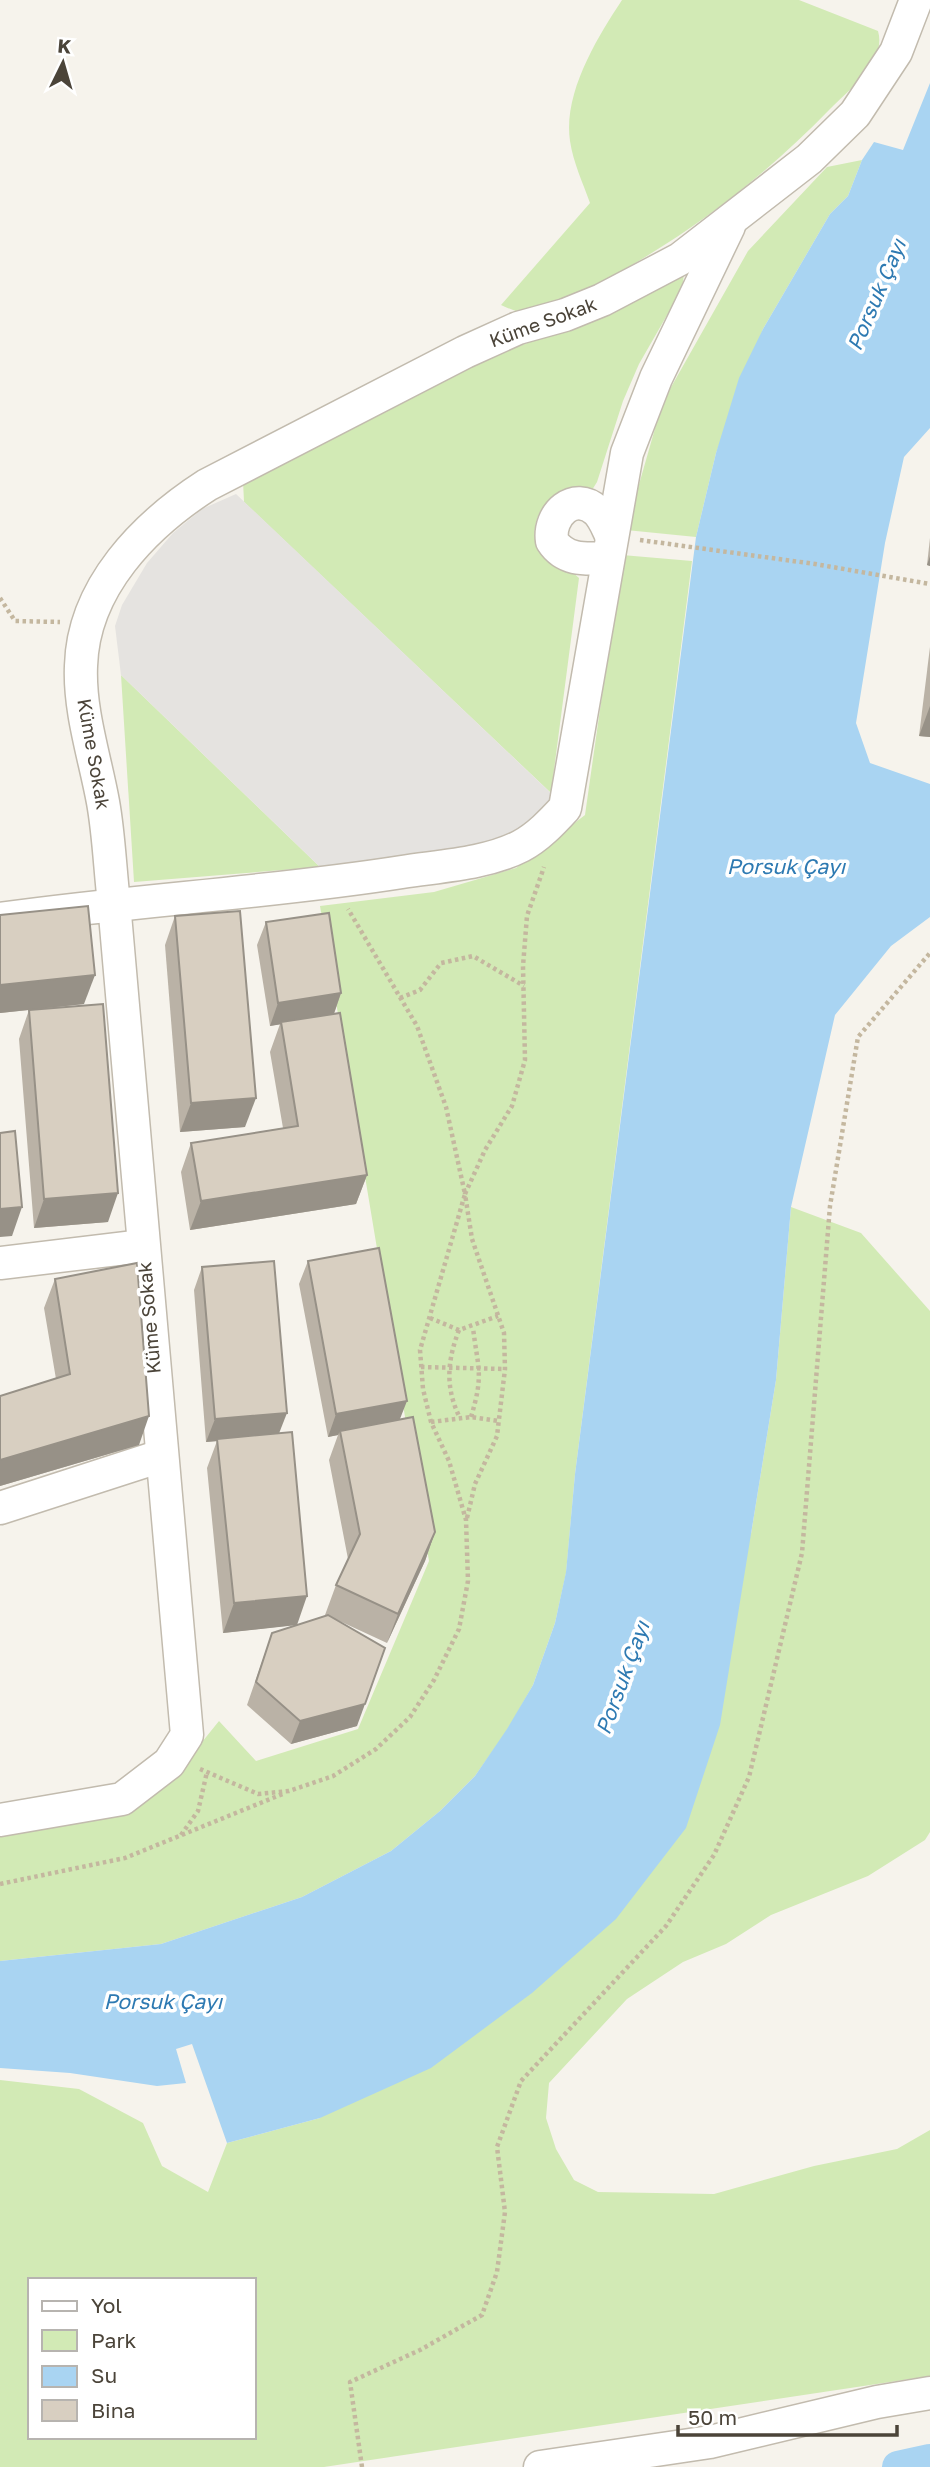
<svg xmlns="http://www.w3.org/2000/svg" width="930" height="2467" viewBox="0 0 930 2467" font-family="'Golos Text',sans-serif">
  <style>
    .green { fill: #d2eab5; fill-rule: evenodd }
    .parking { fill: #e5e3e0 }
    .water { fill: #a9d4f2 }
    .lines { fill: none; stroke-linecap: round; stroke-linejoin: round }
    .canal { stroke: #a9d4f2; stroke-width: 32 }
    .street-casing { stroke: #c2bbae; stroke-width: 35 }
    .path { stroke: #c4b79f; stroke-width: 4.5; stroke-dasharray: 3.5 3.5; stroke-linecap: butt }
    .street { stroke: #fff; stroke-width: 32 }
    .wall { fill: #bab2a6 }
    .shaded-wall { fill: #979187 }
    .building { fill: #d8cfc1; stroke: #979187; stroke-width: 2 }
    .labels { text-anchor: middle; stroke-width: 7; stroke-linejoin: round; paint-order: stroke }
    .street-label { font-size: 19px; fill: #4b4439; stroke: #fff }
    .water-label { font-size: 21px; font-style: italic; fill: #2e7ab2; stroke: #fff }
  </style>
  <rect width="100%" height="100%" fill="#f6f3ec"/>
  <g class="green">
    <path d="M622 0H799L878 31C887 61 849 90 830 109 762 179 687 236 600 283 579 294 552 311 526 313 518 313 508 308 501 305L590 203C583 183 573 162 570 141 563 93 597 38 622 0Z"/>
    <path d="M862 160 848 196 830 214 763 329 716 453 696 537 626 530 656 425 670 389 748 251 827 167Z"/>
    <path d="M684 274 682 289 639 364 623 401 597 482 592 490C566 489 538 499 535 528 534 534 535 544 539 549 549 561 568 567 579 578L551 793 244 502 243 481 298 456 460 369 605 313Z"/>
    <path d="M622 555 692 561 575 1474 566 1573 555 1623 533 1685 508 1729 475 1776 440 1811 391 1851 302 1897 161 1944 0 1961V1833L130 1811 169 1783 219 1721 256 1761 358 1729 429 1561 320 906 434 892 516 868 585 815Z"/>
    <path d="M121 675 320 867 134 882Z"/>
    <path d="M791 1207 861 1233 930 1311V1832L925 1840 868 1876 771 1915 726 1944 683 1962 627 1999 549 2083 546 2118 556 2149 574 2180 598 2192 714 2194 814 2166 897 2149 930 2130V2376L324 2467H0V2080L79 2089 143 2123 162 2166 208 2192 227 2143 320 2118 751 1534 776 1380ZM30 2280H254V2437H30Z"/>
  </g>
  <path class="parking" d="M236 494 555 797 545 819 474 850 320 867 121 675 115 626 122 605 147 563 173 533 202 509Z"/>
  <path class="water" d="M930 83V428L904 457 885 543 856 723 870 763 930 784V917L891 946 835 1015 791 1207 776 1380 720 1725 686 1828 616 1919 532 1993 431 2068 320 2118 227 2143 192 2044 176 2049 186 2083 157 2086 70 2073 0 2068V1961L161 1944 302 1897 391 1851 440 1811 475 1776 507 1729 533 1685 555 1623 566 1572 575 1474 696 537 716 453 739 378 763 329 830 214 848 196 862 160 874 142 903 150Z"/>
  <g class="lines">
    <path class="canal" d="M898 2467 930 2460"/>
    <g class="street-casing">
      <g id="street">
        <path d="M607 558C585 559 565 561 552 541 548 515 574 490 597 511 604 518 607 527 611 535"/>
        <path d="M0 919C134 900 269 893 402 872 440 866 486 864 521 846 538 837 552 822 565 808L627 453 656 378 729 226"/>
        <path d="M0 1263 143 1246"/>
        <path d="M0 1508 161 1456"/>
        <path d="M0 1820 122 1799 169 1763 187 1735 114 903C110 870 109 835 103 802 95 758 79 711 81 666 83 587 145 525 207 485L465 352 518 328 565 315 602 300 680 259 809 159 855 114 896 52 916 0"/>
        <path d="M540 2467 710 2442 877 2402 930 2393"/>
      </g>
    </g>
    <g class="path">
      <path d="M640 540 815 564 930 584"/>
      <path d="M0 598 15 621 60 622"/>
      <path d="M400 998 420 990 441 963 473 956 524 986"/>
      <path d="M430 1318 459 1330 498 1316"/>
      <path d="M459 1330C447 1361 445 1388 460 1418"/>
      <path d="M421 1367 505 1369"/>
      <path d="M471 1417C484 1374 478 1369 473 1328"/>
      <path d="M431 1422 471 1417 499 1421"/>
      <path d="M467 1518 475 1484 497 1436 505 1369 504 1333 472 1239 465 1194 485 1150 512 1106 525 1060 523 966 527 916 544 867"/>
      <path d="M200 1769 258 1794 289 1791 333 1776 376 1749 410 1717 434 1680 459 1629 468 1581 466 1520 449 1461 431 1422 423 1389 420 1350 465 1194 446 1107 417 1026 348 909"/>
      <path d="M181 1835 198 1811 207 1772"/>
      <path d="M0 1884 125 1858 285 1793"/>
      <path d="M362 2467 350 2382 420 2350 482 2315 497 2272 505 2212 497 2147 521 2081 666 1926 714 1855 749 1777 802 1553 830 1206 858 1037 930 953"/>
    </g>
    <use href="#street" class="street"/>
  </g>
  <g class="wall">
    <path d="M930 538V566L927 565Z"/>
    <path d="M930 647V737L919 736Z"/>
    <path d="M0 915 84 1004 42 1009 108 1222 34 1228 19 1039 29 1010 0 1013Z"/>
    <path d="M175 916 245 1127 180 1132 165 945Z"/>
    <path d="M266 922 341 993 334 1014 367 1175 356 1204 190 1230 181 1172 191 1143 283 1128 270 1052 280 1024 270 1026 257 945Z"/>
    <path d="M308 1261 400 1420 435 1532 425 1561 387 1643 333 1618 357 1726 291 1744 247 1705 272 1633 295 1625 223 1633 207 1468 217 1441 206 1442 194 1290 202 1267 279 1433 297 1625 327 1615H325L336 1585 348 1559 329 1460 338 1435 328 1437 299 1284Z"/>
    <path d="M55 1279 139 1445 0 1486V1396L56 1379 44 1308Z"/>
  </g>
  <g class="shaded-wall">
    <path d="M930 556V566L927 565Z"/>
    <path d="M930 706V737L919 736Z"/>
    <path d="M95 975 84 1004 0 1013V985Z"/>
    <path d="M341 993 333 1016 270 1026 278 1003Z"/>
    <path d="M256 1098 245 1127 180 1132 191 1103Z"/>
    <path d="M367 1175 356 1204 190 1230 201 1201Z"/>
    <path d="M118 1193 108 1222 34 1228 44 1199Z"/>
    <path d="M22 1207 12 1236 0 1237V1209Z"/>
    <path d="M407 1401 398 1424 340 1431 338 1435 328 1437 336 1414Z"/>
    <path d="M287 1413 278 1436 206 1442 215 1419Z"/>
    <path d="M149 1416 139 1445 0 1486V1460Z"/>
    <path d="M435 1532 425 1561 387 1643 398 1614Z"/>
    <path d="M307 1596 297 1625 223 1633 234 1603Z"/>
    <path d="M365 1704 357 1726 291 1744 300 1721Z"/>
  </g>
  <g class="building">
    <path d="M88 906 95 975 0 985V915Z"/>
    <path d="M240 911 256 1098 191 1103 175 916Z"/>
    <path d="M329 913 341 993 278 1003 266 922Z"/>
    <path d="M103 1004 118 1193 44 1199 29 1010Z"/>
    <path d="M340 1013 367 1175 201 1201 191 1143 298 1126 281 1022Z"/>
    <path d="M15 1131 22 1207 0 1209V1133Z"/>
    <path d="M379 1248 407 1401 336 1414 308 1261Z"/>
    <path d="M274 1261 287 1413 215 1419 202 1267Z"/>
    <path d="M137 1263 149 1416 0 1460V1396L70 1374 55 1279Z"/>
    <path d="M413 1417 435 1532 398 1614 336 1585 360 1534 340 1431Z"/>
    <path d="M292 1432 307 1596 234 1603 217 1439Z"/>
    <path d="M328 1615 385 1648 365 1704 300 1721 256 1682 272 1633Z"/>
  </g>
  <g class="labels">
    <g class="street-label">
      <text transform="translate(543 322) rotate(-20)" y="7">Küme Sokak</text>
      <text transform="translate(94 754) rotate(80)" y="7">Küme Sokak</text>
      <text transform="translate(149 1318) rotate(-95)" y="7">Küme Sokak</text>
    </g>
    <g class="water-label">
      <text transform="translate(877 295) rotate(-67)" y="7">Porsuk Çayı</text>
      <text x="786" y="874">Porsuk Çayı</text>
      <text transform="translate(623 1678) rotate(-70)" y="7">Porsuk Çayı</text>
      <text x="163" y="2009">Porsuk Çayı</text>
    </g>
  </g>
  <rect x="28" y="2278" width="228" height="161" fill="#ffffff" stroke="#b7b4b0" stroke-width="2"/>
  <rect x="42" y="2301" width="35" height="10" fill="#ffffff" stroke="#b7b4b0" stroke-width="2"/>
  <text x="91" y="2313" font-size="21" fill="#4b4439">Yol</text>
  <rect x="42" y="2330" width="35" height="21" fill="#d2eab5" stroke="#b7b4b0" stroke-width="2"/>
  <text x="91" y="2348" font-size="21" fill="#4b4439">Park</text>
  <rect x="42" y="2366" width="35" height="21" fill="#a9d4f2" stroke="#b7b4b0" stroke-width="2"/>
  <text x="91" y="2383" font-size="21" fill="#4b4439">Su</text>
  <rect x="42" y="2400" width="35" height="21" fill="#d8cfc1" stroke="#b7b4b0" stroke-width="2"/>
  <text x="91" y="2418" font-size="21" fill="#4b4439">Bina</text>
  <g transform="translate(63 63) rotate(5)" stroke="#ffffff" stroke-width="5" paint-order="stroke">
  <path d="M0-5L12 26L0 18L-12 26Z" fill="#4b4439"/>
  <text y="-10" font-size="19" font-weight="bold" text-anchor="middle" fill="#4b4439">K</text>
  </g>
  <path d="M678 2425v10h219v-10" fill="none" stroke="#4b4439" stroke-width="3.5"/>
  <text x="688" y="2425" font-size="21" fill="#4b4439" stroke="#ffffff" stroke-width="5" paint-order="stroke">50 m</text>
</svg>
